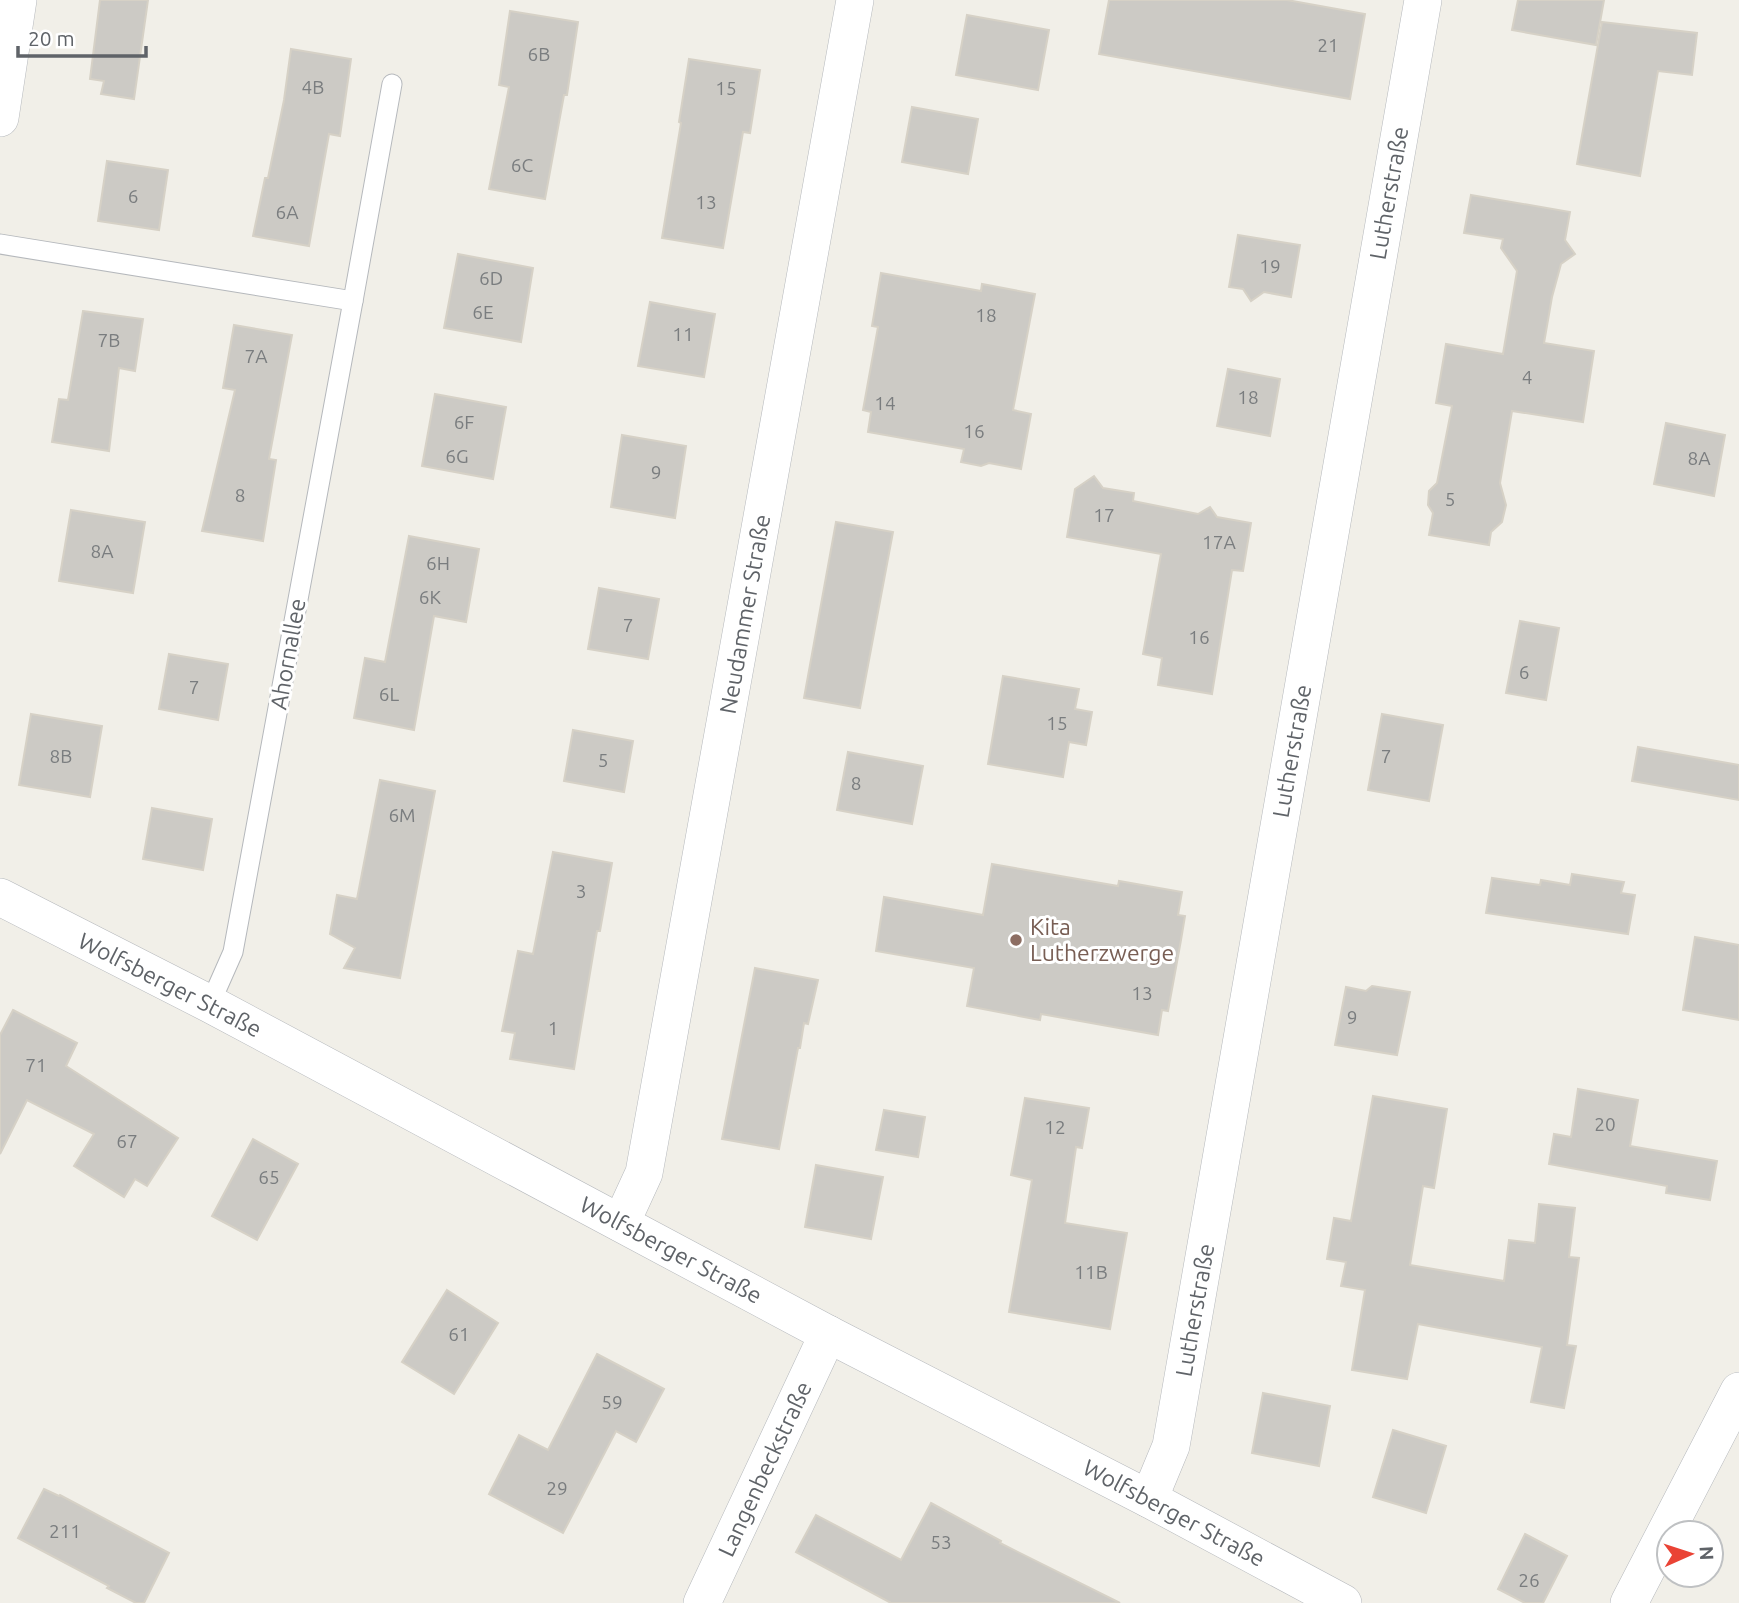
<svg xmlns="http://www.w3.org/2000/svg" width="1739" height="1603" viewBox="0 0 1739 1603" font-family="Ubuntu,sans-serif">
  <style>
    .building { fill: #cccac5; stroke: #d6d1c6; stroke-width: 2 }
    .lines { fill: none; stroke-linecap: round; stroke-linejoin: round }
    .lane-casing { stroke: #b5b8bc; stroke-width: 21 }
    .street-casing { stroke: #b5b8bc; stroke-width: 38 }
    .lane { stroke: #fff; stroke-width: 19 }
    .street { stroke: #fff; stroke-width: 37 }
    .education-dot { fill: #8d6e63; stroke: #fff; stroke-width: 2.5 }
    .labels { text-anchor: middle; stroke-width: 6; stroke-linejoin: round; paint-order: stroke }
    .number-label { font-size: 19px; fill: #7a7d7f }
    .street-label { font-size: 23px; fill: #5f6368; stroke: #fff }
    .education-label { font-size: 23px; fill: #785e54; stroke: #fff; text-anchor: start }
  </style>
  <rect width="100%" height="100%" fill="#f1efe8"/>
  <g class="building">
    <path d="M100 0H148L134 99 101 94 104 81 90 79Z"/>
    <path d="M1109 0H1287L1365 14 1350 99 1099 54Z"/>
    <path d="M1518 0H1604L1596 45 1512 30Z"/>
    <path d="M510 11 578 22 567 95H564L545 199 489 189 509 87 499 85Z"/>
    <path d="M967 15 1049 30 1038 90 956 75Z"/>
    <path d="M1602 22 1697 33 1692 75 1658 71 1640 176 1577 164Z"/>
    <path d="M291 49 351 59 340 136 329 134 309 246 253 236 265 178H268L284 100Z"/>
    <path d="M689 59 760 70 750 133 743 132 723 248 662 238 681 123 679 122Z"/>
    <path d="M912 107 978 119 968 174 902 162Z"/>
    <path d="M107 161 168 170 159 230 98 221Z"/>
    <path d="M1471 195 1570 212 1565 240 1575 254 1561 264 1552 297 1544 343 1594 351 1583 422 1512 411 1500 483 1506 505 1502 522 1491 532 1489 545 1429 535 1433 513 1428 505 1429 491 1437 483 1452 406 1436 403 1446 344 1503 354 1517 271 1501 248 1503 239 1464 233Z"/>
    <path d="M1238 235 1300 245 1291 297 1264 292 1251 301 1243 289 1229 287Z"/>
    <path d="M458 254 533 268 521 342 444 328Z"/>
    <path d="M881 273 981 291 982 284 1035 294 1013 410 1031 414 1021 469 989 463 981 466 961 462 964 449 868 432 871 412 863 410 878 327 872 326Z"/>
    <path d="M650 302 715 314 704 377 638 366Z"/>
    <path d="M83 311 143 319 135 371 119 368 109 451 52 442 59 399 68 400Z"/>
    <path d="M234 325 292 335 269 459 276 460 263 541 202 531 235 390 223 388Z"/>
    <path d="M1228 369 1280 379 1270 436 1217 426Z"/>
    <path d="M435 394 506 407 493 479 422 466Z"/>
    <path d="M1666 423 1725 435 1714 496 1654 484Z"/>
    <path d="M622 435 686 446 675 518 611 507Z"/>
    <path d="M1094 476 1103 488 1134 493 1133 501 1198 514 1210 507 1217 517 1251 523 1243 571 1232 570 1212 694 1158 685 1162 658 1143 654 1161 554 1067 537 1075 489Z"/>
    <path d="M71 510 145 522 133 593 59 581Z"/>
    <path d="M836 522 893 532 860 708 804 698Z"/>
    <path d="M409 536 479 549 466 622 434 616 414 730 354 718 365 658 385 662Z"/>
    <path d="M599 588 659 599 648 659 588 649Z"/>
    <path d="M1520 621 1559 628 1546 700 1506 693Z"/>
    <path d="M169 654 228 664 218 720 159 709Z"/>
    <path d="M1003 676 1079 689 1075 709 1092 712 1086 745 1069 742 1063 777 988 764Z"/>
    <path d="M31 714 102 726 90 797 19 785Z"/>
    <path d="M1382 714 1443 725 1429 801 1368 790Z"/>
    <path d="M573 730 633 741 624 792 564 781Z"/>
    <path d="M1638 747 1739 765V800L1632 781Z"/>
    <path d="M848 752 923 766 912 824 837 810Z"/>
    <path d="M380 780 435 791 400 978 344 968 355 948 330 934 337 895 357 899Z"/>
    <path d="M152 808 212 819 203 870 143 859Z"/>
    <path d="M553 852 612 863 600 931H597L574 1069 510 1059 515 1033 502 1031 518 951 533 954Z"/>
    <path d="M992 864 1118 886 1119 881 1182 892 1178 915 1185 916 1181 940 1168 1011 1162 1010 1158 1035 1041 1014 1040 1020 967 1006 974 968 876 951 884 897 983 915Z"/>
    <path d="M1572 874 1624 882 1621 893 1635 895 1628 934 1486 913 1492 878 1540 885 1541 880 1570 885Z"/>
    <path d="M1695 937 1739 945V1020L1683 1010Z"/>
    <path d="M755 968 818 980 808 1024 804 1023 800 1048H798L779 1149 722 1139Z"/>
    <path d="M1372 986 1410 992 1397 1055 1335 1045 1346 987 1366 991Z"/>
    <path d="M13 1010 77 1043 66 1066 178 1138 147 1186 135 1179 124 1197 74 1166 94 1134 27 1100 0 1154V1035Z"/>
    <path d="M1578 1089 1638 1100 1630 1146 1717 1161 1710 1200 1666 1193 1667 1186 1549 1164 1554 1134 1571 1137Z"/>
    <path d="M1373 1096 1447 1109 1434 1188 1423 1186 1410 1265 1504 1281 1509 1240 1535 1243 1539 1204 1575 1208 1569 1257 1579 1258 1567 1345 1576 1346 1564 1408 1531 1402 1542 1347 1418 1324 1407 1379 1352 1370 1365 1290 1341 1286 1346 1262 1327 1259 1334 1218 1351 1221Z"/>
    <path d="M1025 1098 1089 1108 1082 1148 1076 1147 1065 1223 1127 1233 1110 1329 1009 1312 1032 1180 1011 1175Z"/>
    <path d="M884 1110 925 1117 918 1157 876 1150Z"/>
    <path d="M253 1139 298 1164 257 1240 212 1216Z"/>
    <path d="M816 1165 883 1177 871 1239 805 1227Z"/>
    <path d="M447 1290 498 1323 454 1394 402 1362Z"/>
    <path d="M597 1354 664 1389 636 1442 616 1431 563 1533 489 1494 519 1435 548 1450Z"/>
    <path d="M1263 1393 1330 1406 1319 1466 1252 1453Z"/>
    <path d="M1393 1430 1446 1446 1426 1513 1373 1497Z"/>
    <path d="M44 1489 59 1496 60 1495 169 1553 144 1603H136L107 1588 109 1586 18 1538Z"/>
    <path d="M931 1503 1001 1541 1000 1543 1120 1603H891L796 1552 816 1515 901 1560Z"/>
    <path d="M1525 1534 1567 1556 1543 1603H1525L1498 1589Z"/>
  </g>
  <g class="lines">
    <g class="lane-casing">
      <g id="lane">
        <path d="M0 244 353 301 233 952 210 1004"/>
        <path d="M353 301 392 84"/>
      </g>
    </g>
    <g class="street-casing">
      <g id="street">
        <path d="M0 118 18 0"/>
        <path d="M0 897 210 1004 828 1334 1149 1499 1343 1603"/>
        <path d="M621 1223 644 1173 855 0"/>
        <path d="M1149 1499 1171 1446 1423 0"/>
        <path d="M702 1603 828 1334"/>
        <path d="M1629 1603 1739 1391"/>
      </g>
    </g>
    <use href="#lane" class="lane"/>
    <use href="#street" class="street"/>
  </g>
  <circle class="education-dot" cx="1016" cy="940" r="7"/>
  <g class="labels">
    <g class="number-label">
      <text x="1328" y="52">21</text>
      <text x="539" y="61">6B</text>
      <text x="313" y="94">4B</text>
      <text x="726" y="95">15</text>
      <text x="522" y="172">6C</text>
      <text x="133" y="203">6</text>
      <text x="706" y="209">13</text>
      <text x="287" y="219">6A</text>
      <text x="1270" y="273">19</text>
      <text x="491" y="285">6D</text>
      <text x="483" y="319">6E</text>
      <text x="986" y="322">18</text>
      <text x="683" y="341">11</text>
      <text x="109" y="347">7B</text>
      <text x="256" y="363">7A</text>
      <text x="1527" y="384">4</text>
      <text x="1248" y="404">18</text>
      <text x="885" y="410">14</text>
      <text x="464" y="429">6F</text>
      <text x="974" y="438">16</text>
      <text x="457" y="463">6G</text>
      <text x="1699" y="465">8A</text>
      <text x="656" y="479">9</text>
      <text x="240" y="502">8</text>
      <text x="1450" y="506">5</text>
      <text x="1104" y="522">17</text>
      <text x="1219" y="549">17A</text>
      <text x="102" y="558">8A</text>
      <text x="438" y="570">6H</text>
      <text x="430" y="604">6K</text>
      <text x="628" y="632">7</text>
      <text x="1199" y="644">16</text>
      <text x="1524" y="679">6</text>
      <text x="194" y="694">7</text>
      <text x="389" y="701">6L</text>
      <text x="1057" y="730">15</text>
      <text x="61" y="763">8B</text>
      <text x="1386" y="763">7</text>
      <text x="603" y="767">5</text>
      <text x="856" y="790">8</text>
      <text x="402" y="822">6M</text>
      <text x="581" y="898">3</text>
      <text x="1142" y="1000">13</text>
      <text x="1352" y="1024">9</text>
      <text x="553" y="1035">1</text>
      <text x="36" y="1072">71</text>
      <text x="1605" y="1131">20</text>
      <text x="1055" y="1134">12</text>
      <text x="127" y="1148">67</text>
      <text x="269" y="1184">65</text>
      <text x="1091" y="1279">11B</text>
      <text x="459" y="1341">61</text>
      <text x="612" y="1409">59</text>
      <text x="557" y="1495">29</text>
      <text x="65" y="1538">211</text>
      <text x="941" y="1549">53</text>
      <text x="1529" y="1587">26</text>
    </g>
    <g class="street-label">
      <text transform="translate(1389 193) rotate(-80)" y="8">Lutherstraße</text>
      <text transform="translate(745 614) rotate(-80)" y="8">Neudammer Straße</text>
      <text transform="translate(288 654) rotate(-80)" y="8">Ahornallee</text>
      <text transform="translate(1292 751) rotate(-80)" y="8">Lutherstraße</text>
      <text transform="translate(170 985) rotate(27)" y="8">Wolfsberger Straße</text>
      <text transform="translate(671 1250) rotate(28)" y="8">Wolfsberger Straße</text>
      <text transform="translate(1195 1310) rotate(-80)" y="8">Lutherstraße</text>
      <text transform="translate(765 1469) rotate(-65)" y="8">Langenbeckstraße</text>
      <text transform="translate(1174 1513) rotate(28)" y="8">Wolfsberger Straße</text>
    </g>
    <g class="education-label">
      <text x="1030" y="935">Kita<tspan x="1030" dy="26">Lutherzwerge</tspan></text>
    </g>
  </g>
  <g transform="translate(1690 1554) rotate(87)"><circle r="33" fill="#ffffff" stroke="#bfc1c3" stroke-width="2"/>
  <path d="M0-5L12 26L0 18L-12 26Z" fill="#ea4335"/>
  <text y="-10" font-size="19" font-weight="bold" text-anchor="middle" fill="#5f6368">N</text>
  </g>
  <path d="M18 46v10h128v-10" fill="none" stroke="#5f6368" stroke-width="3.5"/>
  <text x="28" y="46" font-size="21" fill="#5f6368" stroke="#ffffff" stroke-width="5" paint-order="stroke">20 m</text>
</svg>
